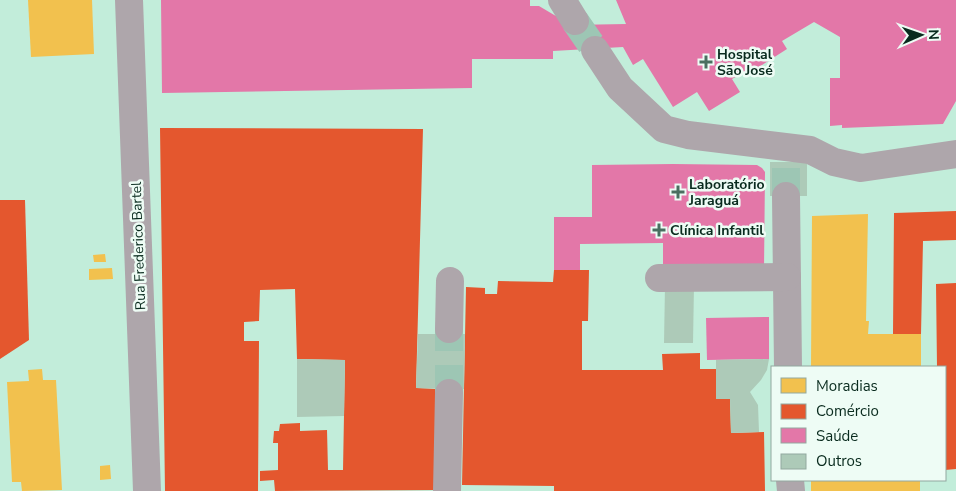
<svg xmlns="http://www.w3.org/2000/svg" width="956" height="491" viewBox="0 0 956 491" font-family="'Nunito Sans',sans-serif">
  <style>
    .homes { fill: #f2c14e }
    .shops { fill: #e4572e }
    .health { fill: #e377a8 }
    .building { fill: #adcab8 }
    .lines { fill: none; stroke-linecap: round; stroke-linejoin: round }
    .minor-tunnel { stroke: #9dc6b4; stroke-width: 28; stroke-dasharray: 28 14; stroke-linecap: butt }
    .minor { stroke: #aea6ab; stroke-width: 28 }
    .poi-dot { fill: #4a6f60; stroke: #eefcf5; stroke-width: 2 }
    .labels { text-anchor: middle; stroke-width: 5; stroke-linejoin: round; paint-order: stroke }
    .poi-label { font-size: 14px; font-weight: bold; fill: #092b1e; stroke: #eefcf5; text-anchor: start }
    .street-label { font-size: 14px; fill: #092b1e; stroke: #eefcf5 }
  </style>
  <rect width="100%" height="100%" fill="#c2edda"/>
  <g class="homes">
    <path d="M28 0H92L94 54 31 57Z"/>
    <path d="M868 214 866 321H869L868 334H921V367H811L812 216Z"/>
    <path d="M105 254 106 262H94L93 255Z"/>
    <path d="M112 268 113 279 89 280V269Z"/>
    <path d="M42 369 43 380H56L62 490 22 491 21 482H12L7 382 29 381 28 370Z"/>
    <path d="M110 465 111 479 100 480V466Z"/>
    <rect x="811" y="480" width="109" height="11"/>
  </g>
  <g class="shops">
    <path d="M160 128 423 129 416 388 437 389 435 490 275 491 274 480 260 481V471L278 470V443H273L274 431H279L280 424 300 423V431L327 430 328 470H343L345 360 297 359 295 289 260 290 259 321 244 322V341H259L258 491H165Z"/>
    <path d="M0 200H25L29 340 0 359Z"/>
    <path d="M956 211V240L923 241 921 334H893L894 213Z"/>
    <path d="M554 270H589L588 321H582V370H663L662 354 700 353V369H716V399H730L731 433 764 432 765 491H554V486L462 485 466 287 485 288V294H497L498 281 553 282Z"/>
    <path d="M956 283V469L945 470V367H937L936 284Z"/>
  </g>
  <g class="health">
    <path d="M161 0H530V6H539L571 25 626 24 616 0H956V101L943 124 842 128V125L830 126V78H840V37L814 22 782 41 787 49 748 74 746 71 732 79 740 92 709 111 697 92 673 107 643 59 633 65 623 47 553 51V59H472V88L162 93Z"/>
    <path d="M673 164 757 165 762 168 765 172 764 270 663 269V243L580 244V270H554V217H592V165Z"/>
    <path d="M769 317V359L707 360 706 318Z"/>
  </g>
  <g class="building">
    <rect x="770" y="162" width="37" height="34"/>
    <path d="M694 285 693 343H664L665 286Z"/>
    <path d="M418 334H465L464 389 416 388Z"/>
    <path d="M297 359 345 360 344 416 297 417Z"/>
    <path d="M769 359 767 370 761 380 750 392 758 405 759 432 731 433 730 399H716V360Z"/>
  </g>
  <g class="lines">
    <g class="minor-tunnel">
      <path d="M575 21 595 50"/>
      <path d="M786 196V162"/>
      <path d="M449 393V329"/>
    </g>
    <g class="minor">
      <path d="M129 0 147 491"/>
      <path d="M562 0 575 21"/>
      <path d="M595 50 620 88 664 129 688 135 810 150 834 162 861 168 956 154"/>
      <path d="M786 196 788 367"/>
      <path d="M659 278 787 277"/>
      <path d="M449 329 450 281"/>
      <path d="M790 480 791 491"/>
      <path d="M447 491 449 393"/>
    </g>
  </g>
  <g class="poi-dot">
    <path d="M703.5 54.5h5v5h5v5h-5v5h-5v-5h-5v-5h5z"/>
    <path d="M675.5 184.5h5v5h5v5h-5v5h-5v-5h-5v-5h5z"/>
    <path d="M656.5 222.5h5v5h5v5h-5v5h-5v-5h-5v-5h5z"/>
  </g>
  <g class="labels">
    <g class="poi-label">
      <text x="717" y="59">Hospital<tspan x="717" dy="16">São José</tspan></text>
      <text x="689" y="189">Laboratório<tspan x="689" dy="16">Jaraguá</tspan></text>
      <text x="670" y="235">Clínica Infantil</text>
    </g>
    <g class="street-label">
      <text transform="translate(138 246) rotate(-92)" y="5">Rua Frederico Bartel</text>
    </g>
  </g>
  <rect x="771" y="366" width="175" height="115" fill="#eefcf5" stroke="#92a89f"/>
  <rect x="781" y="378" width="25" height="15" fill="#f2c14e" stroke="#92a89f"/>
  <text x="816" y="391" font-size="15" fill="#092b1e">Moradias</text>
  <rect x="781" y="404" width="25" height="15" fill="#e4572e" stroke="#92a89f"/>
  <text x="816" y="416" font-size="15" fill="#092b1e">Comércio</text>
  <rect x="781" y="428" width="25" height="15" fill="#e377a8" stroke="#92a89f"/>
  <text x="816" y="441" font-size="15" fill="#092b1e">Saúde</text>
  <rect x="781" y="454" width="25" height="15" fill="#adcab8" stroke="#92a89f"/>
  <text x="816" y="466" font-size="15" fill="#092b1e">Outros</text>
  <g transform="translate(921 35) rotate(88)" stroke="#eefcf5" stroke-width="4" paint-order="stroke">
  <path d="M0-4L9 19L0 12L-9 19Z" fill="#092b1e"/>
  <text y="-8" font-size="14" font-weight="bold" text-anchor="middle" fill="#092b1e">N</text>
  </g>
</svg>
